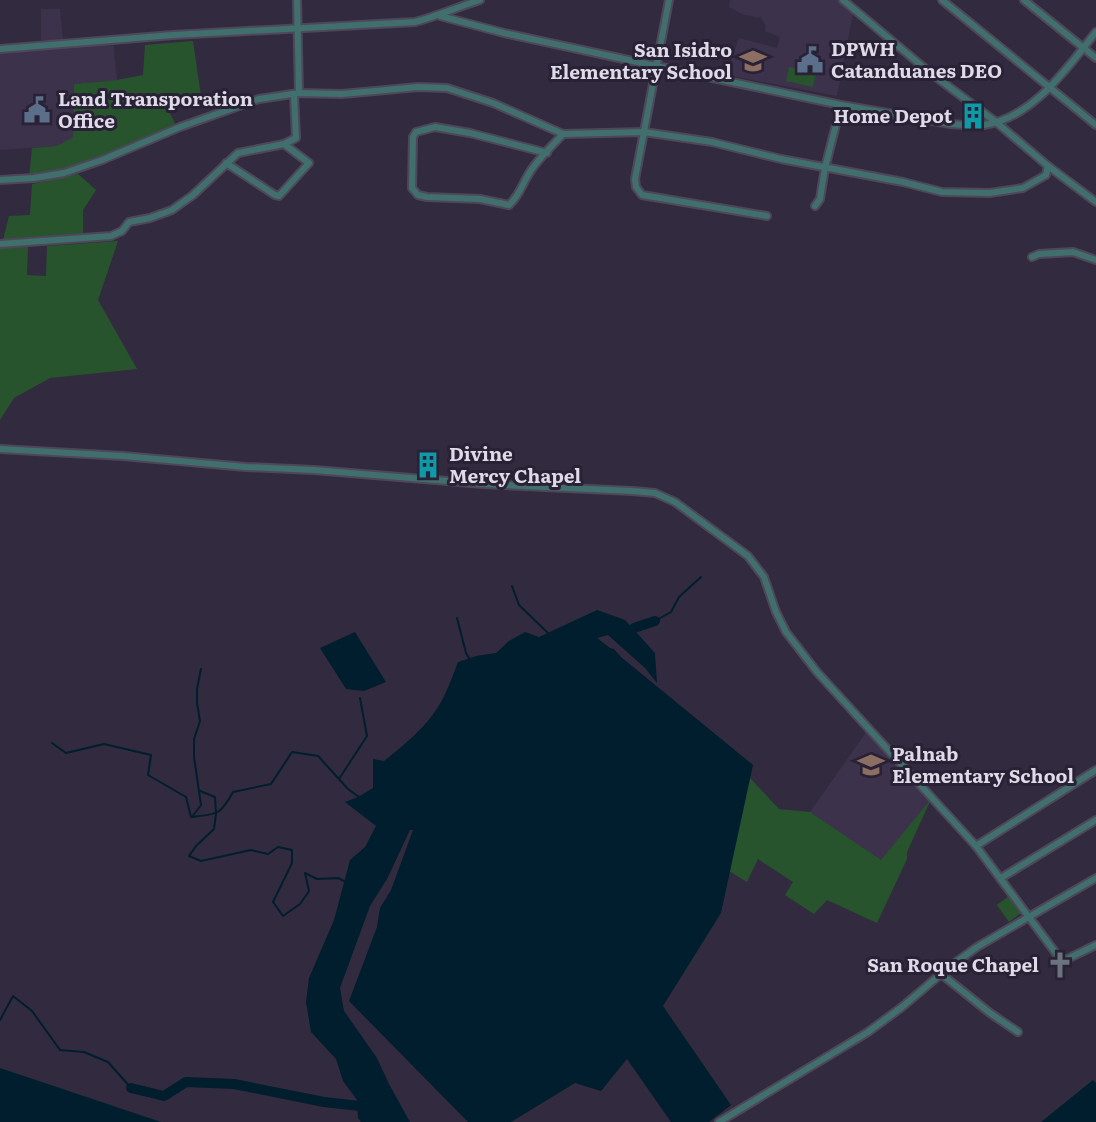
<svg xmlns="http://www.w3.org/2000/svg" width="1096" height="1122" viewBox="0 0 1096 1122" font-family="Literata,serif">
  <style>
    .built { fill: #3c324c }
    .green { fill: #28542d }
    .water { fill: #011e2e }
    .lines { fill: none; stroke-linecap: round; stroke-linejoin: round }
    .stream { stroke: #011e2e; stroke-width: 2 }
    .river { stroke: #011e2e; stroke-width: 10 }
    .minor-casing { stroke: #4e475a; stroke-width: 10 }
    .minor { stroke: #406f6e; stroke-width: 6 }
    .labels { text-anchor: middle; stroke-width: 6; stroke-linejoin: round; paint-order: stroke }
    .poi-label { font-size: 19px; font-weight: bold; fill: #dedae7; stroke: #292135; text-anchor: start }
  </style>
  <rect width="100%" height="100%" fill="#322b3f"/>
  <g class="built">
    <path d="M730 0H838L853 13 837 96 726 75 739 38 777 48 780 37 765 31 766 26 760 16 759 18 742 14 729 7Z"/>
    <path d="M41 9H60L63 40H41Z"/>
    <path d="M113 42 117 80 74 84 73 137 57 146 0 150V52Z"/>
    <path d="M867 731 931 799 881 861 810 812Z"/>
  </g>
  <g class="green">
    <path d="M193 41 202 103 167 107 177 128 64 173 29 178 32 148 57 146 73 137 74 84 117 80 143 75 145 45Z"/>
    <path d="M789 67 816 73 813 87 786 81Z"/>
    <path d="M78 174 96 190 83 210V235L3 240 9 216 30 215 32 184Z"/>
    <path d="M118 241 98 300 137 369 50 378 14 398 0 420V247L28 246 27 275 46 276 47 246Z"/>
    <path d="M749 777 779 809 810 812 881 860 931 799 907 852V859L877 923 827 900 814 914 785 895 793 882 758 859 747 882 729 871Z"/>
    <path d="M1009 896 1021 913 1009 922 997 905Z"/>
  </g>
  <g class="water">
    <path d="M597 610 625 620 655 653 657 683 645 668 608 635 597 638 610 648 614 649 621 657 753 765 721 913 663 1006 731 1105 709 1122H671L627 1059 601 1091 575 1083 511 1122H468L349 1001 377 927 380 908 391 890 413 830H410L387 879 370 906 340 988 344 1011 377 1058 389 1084 410 1122H361L358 1118 357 1100 343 1081 336 1059 311 1032 306 1002 309 978 334 920 350 860 365 847 376 826 345 802 358 797 373 788V759L384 761C403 746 425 728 438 707 447 693 452 677 458 662L476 656 496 653 509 641 525 632 539 637Z"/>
    <path d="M355 632 386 682 364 691 346 689 320 648Z"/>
    <path d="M0 1068 161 1122H0Z"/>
    <path d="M1093 1080 1096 1083V1122H1041Z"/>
  </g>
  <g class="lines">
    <g class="stream">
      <path d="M512 586 519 605 549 634"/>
      <path d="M457 618 466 653 470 660"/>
      <path d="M655 621 671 612 679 597 701 577"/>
      <path d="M52 743 66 753 104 744 151 755 148 775 186 797 191 817C217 814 220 816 233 792L271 784 292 752 318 756 348 789 359 797"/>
      <path d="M339 779 367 736 360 698"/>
      <path d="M200 791 215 797 216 814 214 829 196 846 189 856 201 861 251 850 268 854 278 847 292 850V863L273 902 283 916 300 904 309 891 305 873 317 879 338 878 346 882"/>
      <path d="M192 817 201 805 194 757V739L200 721 197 703V689L201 669"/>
      <path d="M0 1020 13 996 32 1011 60 1050 84 1052 108 1062 131 1088"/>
    </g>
    <g class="river">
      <path d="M624 632 630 633 634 628 655 621"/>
      <path d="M131 1088 164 1096 186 1082 234 1084 324 1102 369 1107"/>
    </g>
    <g class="minor-casing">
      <g id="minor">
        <path d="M297 0 299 93"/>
        <path d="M669 0 635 179 636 187 642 195 767 216"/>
        <path d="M843 0 928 71 996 122 1048 166 1096 202"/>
        <path d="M942 0 1096 125"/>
        <path d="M1024 0 1096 58"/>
        <path d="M440 16 504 33 656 66 841 105 951 124C961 125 973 126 984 125 1033 118 1067 68 1096 32"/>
        <path d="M0 49 173 35 415 22C437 16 458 7 480 0"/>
        <path d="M547 153 470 133 435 127 416 132 413 137 412 188 418 195 427 197 480 199 509 205C520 195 522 184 530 172 537 160 553 145 563 134"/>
        <path d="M226 163 275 195 279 196 309 163 284 144"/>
        <path d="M0 180 34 178 64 173 102 160 180 127 259 99 299 93 342 94 418 87 447 88 493 103 563 134 644 132 712 142 781 159 903 182 942 192 990 193 1023 188 1046 175 1048 166"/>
        <path d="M815 206 820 199 825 168 841 105"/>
        <path d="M0 244 111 236 122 231 129 222 150 218 172 210 193 195 238 153 284 144 296 138 294 94"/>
        <path d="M1032 257 1039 254 1073 252 1096 260"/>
        <path d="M0 449 123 456 246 467 314 470 484 484 632 491 655 493 675 502 748 556 764 577 776 612 786 632 817 672 976 846 1058 956 1065 960 1096 945"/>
        <path d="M976 846 1096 770"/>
        <path d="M1001 878 1096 820"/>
        <path d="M942 973 945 977 990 1013 1018 1032"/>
        <path d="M719 1122 868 1032 902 1007 948 968 977 947 1096 878"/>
      </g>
    </g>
    <use href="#minor" class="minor"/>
  </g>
  <defs>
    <g id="civic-bare" transform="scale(2.1)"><path d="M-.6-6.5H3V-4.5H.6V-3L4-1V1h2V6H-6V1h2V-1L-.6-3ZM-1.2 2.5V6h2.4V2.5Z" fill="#5c6f8a" stroke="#292135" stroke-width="2.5" paint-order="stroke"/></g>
    <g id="school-bare" transform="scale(2.1)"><path d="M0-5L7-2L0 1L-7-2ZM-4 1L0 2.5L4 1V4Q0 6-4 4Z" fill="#8d6e63" stroke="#292135" stroke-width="2.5" paint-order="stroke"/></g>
    <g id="building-bare" transform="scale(2.1)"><path d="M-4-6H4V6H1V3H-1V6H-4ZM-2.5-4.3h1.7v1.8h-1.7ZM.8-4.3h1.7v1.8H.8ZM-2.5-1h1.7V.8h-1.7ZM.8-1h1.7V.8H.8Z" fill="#0f9aa8" stroke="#292135" stroke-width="2.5" paint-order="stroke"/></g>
    <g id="church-bare" transform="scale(2.1)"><path d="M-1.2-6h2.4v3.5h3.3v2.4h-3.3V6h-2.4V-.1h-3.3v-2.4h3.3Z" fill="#6b7280" stroke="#292135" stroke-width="2.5" paint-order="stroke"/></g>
  </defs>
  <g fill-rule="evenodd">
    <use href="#civic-bare" x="810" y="60"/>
    <use href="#school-bare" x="753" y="61"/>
    <use href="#civic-bare" x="37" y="110"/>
    <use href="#building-bare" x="973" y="116"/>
    <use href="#building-bare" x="428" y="465"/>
    <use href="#school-bare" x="871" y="765"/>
    <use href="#church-bare" x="1060" y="965"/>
  </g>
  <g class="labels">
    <g class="poi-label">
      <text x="831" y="56">DPWH<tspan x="831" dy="22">Catanduanes DEO</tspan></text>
      <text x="732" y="57" text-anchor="end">San Isidro<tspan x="732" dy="22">Elementary School</tspan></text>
      <text x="58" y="106">Land Transporation<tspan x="58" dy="22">Office</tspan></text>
      <text x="952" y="123" text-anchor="end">Home Depot</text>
      <text x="449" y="461">Divine<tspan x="449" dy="22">Mercy Chapel</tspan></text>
      <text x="892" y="761">Palnab<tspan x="892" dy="22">Elementary School</tspan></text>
      <text x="1039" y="972" text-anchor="end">San Roque Chapel</text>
    </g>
  </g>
</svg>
